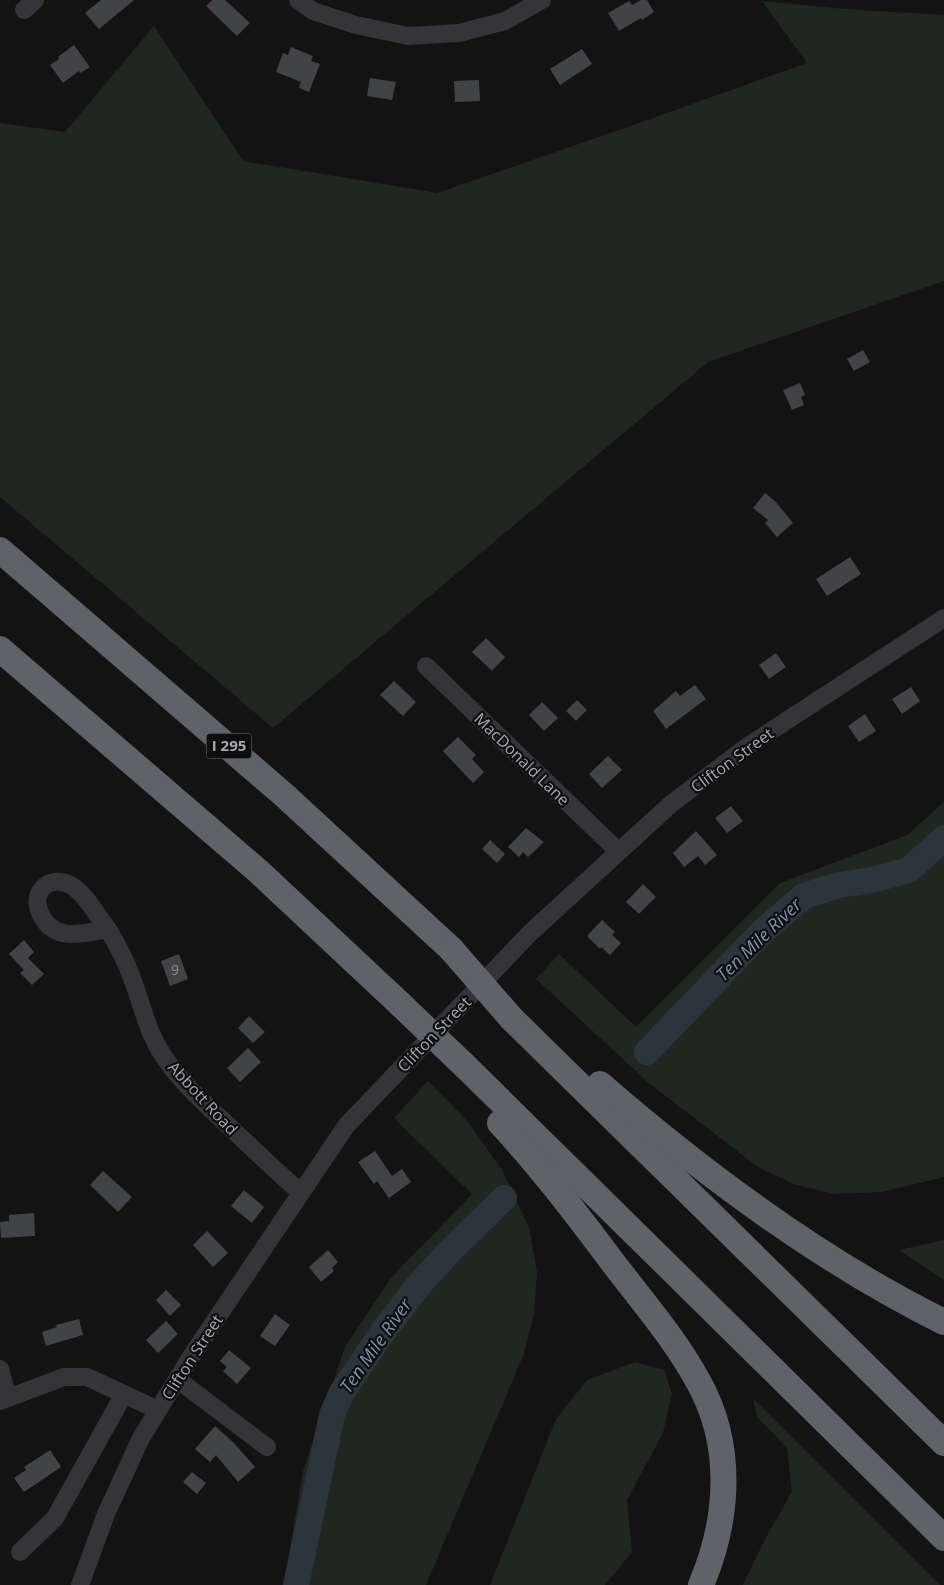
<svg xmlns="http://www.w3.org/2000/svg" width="944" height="1585" viewBox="0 0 944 1585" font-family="'Open Sans',sans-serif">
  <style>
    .green { fill: #1f2720 }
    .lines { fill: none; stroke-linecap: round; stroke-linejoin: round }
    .river { stroke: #2c353c; stroke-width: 26 }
    .building { fill: #424347 }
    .minor { stroke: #343439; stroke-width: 18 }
    .highway { stroke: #60626a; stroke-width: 26 }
    .highway-bridge { stroke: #60626a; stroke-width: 26 }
    .labels { text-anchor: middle; stroke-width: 4.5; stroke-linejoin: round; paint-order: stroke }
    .number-label { font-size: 14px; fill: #8c9099 }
    .shield { fill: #0e0e0f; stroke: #777a82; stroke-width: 1 }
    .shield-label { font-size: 15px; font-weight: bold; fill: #a4a9b4 }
    .street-label { font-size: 16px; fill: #a4a9b4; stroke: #0e0e0f }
    .water-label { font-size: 18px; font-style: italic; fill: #7c95af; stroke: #0e0e0f }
  </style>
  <rect width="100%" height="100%" fill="#131314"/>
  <g class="green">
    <path d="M762 1 845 9 944 15V281L708 362 273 728 0 497V123L65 132 154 26 243 161 437 193 639 123 807 63Z"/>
    <path d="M944 802V1177L882 1192 834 1194 793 1184 758 1167 650 1084 536 979 559 954 636 1027 780 883 907 835Z"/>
    <path d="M428 1081 469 1123 502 1170 529 1227 537 1272 534 1315 523 1356 426 1585H284L303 1471 345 1347 391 1278 472 1194 394 1118Z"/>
    <path d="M944 1240V1280L899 1250Z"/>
    <path d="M635 1362 664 1370 672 1394 663 1433 627 1500 632 1552 605 1585H490L556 1419 587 1380Z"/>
    <path d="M753 1398 940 1585H743L765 1539 792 1492 787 1448 757 1417Z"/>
  </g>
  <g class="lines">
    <g class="river">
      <path d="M647 1052 764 930 804 896 839 885 872 880 909 870 944 838"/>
      <path d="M296 1585 332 1415 342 1392 382 1333 418 1286 446 1255 504 1198"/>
    </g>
  </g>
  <g class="building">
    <path d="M101 0H134L99 29 85 13Z"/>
    <path d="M212 0H225L250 23 237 36 206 6Z"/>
    <path d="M641 0H647L654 12 642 20 641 18 619 31 608 13 629 1 632 5Z"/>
    <path d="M74 45 90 67 80 73 79 71 63 83 50 65 59 59 58 57Z"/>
    <path d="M291 47 313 56 311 61 320 64 309 92 299 88 301 82 276 72 283 53 288 55Z"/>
    <path d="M582 49 592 64 560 85 550 69Z"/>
    <path d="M370 78 396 82 392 100 367 96Z"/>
    <path d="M479 80 480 101 455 102 454 81Z"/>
    <path d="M863 350 870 362 854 371 847 359Z"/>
    <path d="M800 383 805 395 801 397 804 405 792 410 783 390Z"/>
    <path d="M765 493 776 502 793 523 777 537 765 523 768 520 753 508Z"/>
    <path d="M850 557 861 574 827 596 816 579Z"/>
    <path d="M486 638 505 657 492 671 472 652Z"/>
    <path d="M776 653 786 667 769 679 759 665Z"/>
    <path d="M394 681 416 702 403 716 380 695Z"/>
    <path d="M695 685 706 699 666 729 653 711 676 691 680 696Z"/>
    <path d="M911 687 920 701 902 714 892 699Z"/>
    <path d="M577 700 587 710 576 721 566 711Z"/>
    <path d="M542 702 558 718 544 731 529 715Z"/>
    <path d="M865 714 876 731 859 742 848 726Z"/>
    <path d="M458 737 476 755 472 759 484 772 473 783 443 751Z"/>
    <path d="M608 756 622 770 602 788 589 774Z"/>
    <path d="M731 806 743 821 727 833 715 818Z"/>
    <path d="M526 828 544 842 528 857 523 852 519 857 508 847Z"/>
    <path d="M696 831 717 855 705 865 698 856 684 867 673 853Z"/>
    <path d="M490 840 505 854 497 863 482 849Z"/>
    <path d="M643 884 656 897 639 914 626 902Z"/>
    <path d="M602 920 615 932 612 935 621 943 610 955 601 947 600 949 587 936Z"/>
    <path d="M24 940 34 952 28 958 44 974 32 985 20 973 24 970 9 954Z"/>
    <path d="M179 954 188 979 170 986 161 961Z"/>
    <path d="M249 1016 265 1032 253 1043 238 1028Z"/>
    <path d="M248 1048 261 1062 240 1082 227 1068Z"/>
    <path d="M375 1151 392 1176 402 1169 411 1182 389 1198 377 1181 374 1184 358 1162Z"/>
    <path d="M103 1171 132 1197 118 1212 90 1185Z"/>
    <path d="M244 1190 264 1207 252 1223 231 1206Z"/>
    <path d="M34 1213 35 1236 1 1238 0 1222 9 1221V1215Z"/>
    <path d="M207 1231 228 1253 213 1267 193 1245Z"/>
    <path d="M328 1250 338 1262 332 1268 334 1271 321 1282 309 1267Z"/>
    <path d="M166 1290 181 1305 170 1316 156 1300Z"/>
    <path d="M275 1314 290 1325 275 1346 260 1336Z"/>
    <path d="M79 1319 83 1335 46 1346 42 1332 57 1327 56 1325Z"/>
    <path d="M166 1321 178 1334 158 1353 146 1340Z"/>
    <path d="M229 1350 251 1368 237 1384 223 1371 227 1367 220 1361Z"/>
    <path d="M215 1426 234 1443 255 1467 238 1482 216 1455 210 1462 195 1449Z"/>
    <path d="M50 1450 61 1467 24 1492 14 1478 26 1470 24 1467Z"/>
    <path d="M192 1472 206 1483 197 1494 183 1482Z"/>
  </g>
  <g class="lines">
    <g class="minor">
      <path d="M298 0 313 11 356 25 408 36 459 33 505 21 542 0"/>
      <path d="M24 10 35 0"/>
      <path d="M426 666 618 851"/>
      <path d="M108 929C83 933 55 943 41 915 29 892 50 873 72 886 82 892 90 904 97 914 105 925 113 936 119 949 134 975 140 1006 151 1033 167 1071 202 1101 231 1128 254 1150 277 1172 301 1193"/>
      <path d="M0 1369 8 1398"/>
      <path d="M177 1379 267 1447"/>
      <path d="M0 1401 64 1377H87L158 1410"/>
      <path d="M20 1552 55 1518 124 1394"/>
      <path d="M80 1585 106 1514 141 1438 192 1355 346 1126 530 933 671 804 748 746 944 618"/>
    </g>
    <g class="highway">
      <path d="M0 550 284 795 451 949"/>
      <path d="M0 649 258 871 399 1003"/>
      <path d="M512 1019 944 1443"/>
      <path d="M466 1067 944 1538"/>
      <path d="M600 1084C705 1175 819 1260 944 1322"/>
      <path d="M500 1123C541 1167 578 1216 614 1264 643 1302 675 1339 698 1381 734 1445 729 1519 701 1585"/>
    </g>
    <g class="highway-bridge">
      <path d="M451 949 512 1019"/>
      <path d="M399 1003 466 1067"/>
    </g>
  </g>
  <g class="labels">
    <g class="number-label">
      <text x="175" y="975">9</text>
    </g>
    <rect class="shield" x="206.5" y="733.5" width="45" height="25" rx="4"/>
    <g class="shield-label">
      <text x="229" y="751">I 295</text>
    </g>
    <g class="street-label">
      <text transform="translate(522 759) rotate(44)" y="6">MacDonald Lane</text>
      <text transform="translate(732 760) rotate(-36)" y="6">Clifton Street</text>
      <text transform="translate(434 1034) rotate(-46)" y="6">Clifton Street</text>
      <text transform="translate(203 1098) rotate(47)" y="6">Abbott Road</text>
      <text transform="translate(192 1357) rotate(-57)" y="6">Clifton Street</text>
    </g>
    <g class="water-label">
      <text transform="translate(759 940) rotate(-44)" y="6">Ten Mile River</text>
      <text transform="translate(376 1346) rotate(-55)" y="6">Ten Mile River</text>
    </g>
  </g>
</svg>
